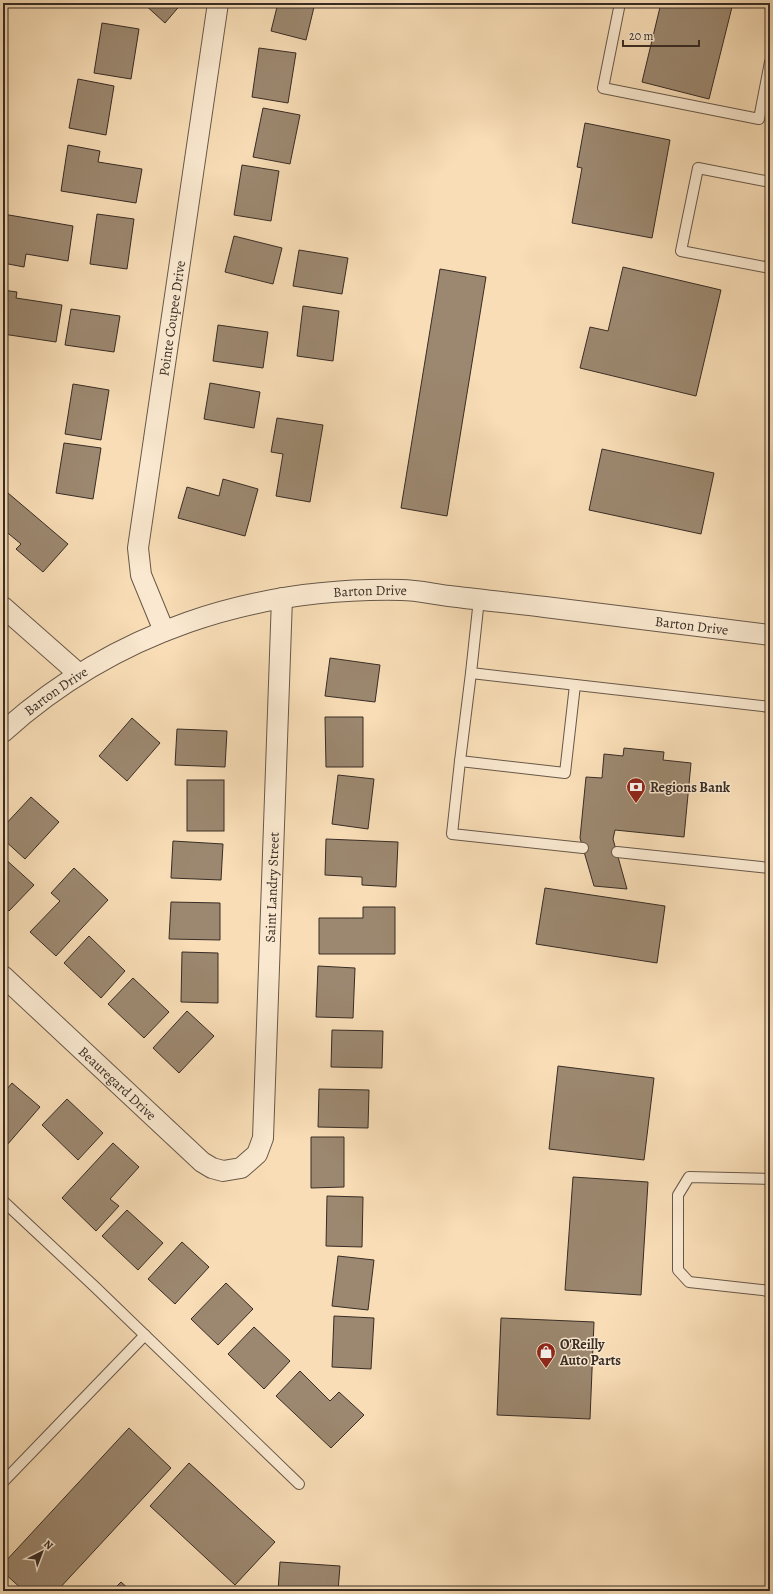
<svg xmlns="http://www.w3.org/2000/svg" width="773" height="1594" viewBox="0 0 773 1594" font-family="Alegreya,serif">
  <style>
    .building { fill: #9c8870; stroke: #382c25 }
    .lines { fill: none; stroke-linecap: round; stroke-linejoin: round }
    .service-casing { stroke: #685849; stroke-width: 12 }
    .minor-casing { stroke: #685849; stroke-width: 22 }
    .service { stroke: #fae9d0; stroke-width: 10 }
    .minor { stroke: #fae9d0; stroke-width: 20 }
    .labels { text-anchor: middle; stroke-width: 3; stroke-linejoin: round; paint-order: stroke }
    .street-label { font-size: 14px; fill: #382c25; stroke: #fae9d0 }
    .poi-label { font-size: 14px; font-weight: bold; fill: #382c25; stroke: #fae9d0; text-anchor: start }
  </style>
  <rect width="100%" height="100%" fill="#f8ddb6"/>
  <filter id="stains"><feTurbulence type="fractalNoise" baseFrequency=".005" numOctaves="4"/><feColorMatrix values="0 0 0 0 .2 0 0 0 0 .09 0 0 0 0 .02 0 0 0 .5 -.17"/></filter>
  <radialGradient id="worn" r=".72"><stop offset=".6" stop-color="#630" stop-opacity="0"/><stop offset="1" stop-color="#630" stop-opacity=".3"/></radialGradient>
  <g class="building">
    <path d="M143 3H182L165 23Z"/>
    <path d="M278 3H315L306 40 271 31Z"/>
    <path d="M661 3H733L709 99 642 82Z"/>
    <path d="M102 23 139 29 131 79 94 73Z"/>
    <path d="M259 48 296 53 288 103 252 97Z"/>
    <path d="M78 79 114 86 106 135 69 128Z"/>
    <path d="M263 108 300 115 290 164 253 157Z"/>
    <path d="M585 123 670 140 652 238 572 223 582 168 577 167Z"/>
    <path d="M68 145 100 151 98 162 142 169 136 203 61 191Z"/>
    <path d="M242 165 279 171 271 221 234 215Z"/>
    <path d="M3 214 73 226 68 261 26 254 24 267 3 263Z"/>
    <path d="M97 214 134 219 127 269 90 264Z"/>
    <path d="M234 236 282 248 273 284 225 272Z"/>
    <path d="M299 250 348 258 342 294 293 286Z"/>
    <path d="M623 267 721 290 696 396 580 368 590 327 608 331Z"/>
    <path d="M440 269 486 277 447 516 401 508Z"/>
    <path d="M3 290 17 292 16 298 62 305 56 342 3 334Z"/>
    <path d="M303 306 339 311 333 361 297 356Z"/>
    <path d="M71 309 120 316 114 352 65 345Z"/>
    <path d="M218 325 268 332 263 368 213 361Z"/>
    <path d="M210 383 260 392 254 428 204 419Z"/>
    <path d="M73 384 109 390 101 440 65 434Z"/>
    <path d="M277 418 323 425 310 502 276 496 283 454 271 452Z"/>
    <path d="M64 443 101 448 93 499 56 493Z"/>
    <path d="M602 449 714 473 701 534 589 510Z"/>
    <path d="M223 479 258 489 245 536 178 518 187 487 219 496Z"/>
    <path d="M8 493 68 544 43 572 16 549 21 544 3 529V499Z"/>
    <path d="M330 658 380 665 375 702 325 696Z"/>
    <path d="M325 717H363V767H326Z"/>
    <path d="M132 718 160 743 127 781 99 756Z"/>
    <path d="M177 729 227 731 225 767 175 765Z"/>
    <path d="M624 748 664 752 663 760 691 763 684 837 615 830 613 839 627 889 594 886 580 838 586 777 602 778 604 754 623 756Z"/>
    <path d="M338 775 374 779 368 829 332 824Z"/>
    <rect x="187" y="780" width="37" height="51"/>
    <path d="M31 797 59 822 25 859 3 839V827Z"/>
    <path d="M326 839 398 842 396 887 362 885V877L325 875Z"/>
    <path d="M173 841 223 844 221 880 171 878Z"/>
    <path d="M3 857 34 885 9 911 3 906Z"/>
    <path d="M74 868 108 900 56 956 30 932 60 901 51 893Z"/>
    <path d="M545 888 665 906 657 963 536 944Z"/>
    <path d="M171 902 220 903V940L169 939Z"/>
    <path d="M363 907H395V954H319V918H363Z"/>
    <path d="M89 936 125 971 101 998 64 963Z"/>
    <path d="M182 952 218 953V1003L181 1002Z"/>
    <path d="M318 966 355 968 353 1018 316 1017Z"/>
    <path d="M133 978 169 1012 144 1038 108 1004Z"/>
    <path d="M187 1011 214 1036 179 1073 153 1048Z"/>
    <path d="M332 1030 383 1031 382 1068 331 1067Z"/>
    <path d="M558 1066 654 1078 644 1160 549 1149Z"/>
    <path d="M12 1083 40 1107 7 1145 3 1141V1094Z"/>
    <path d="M319 1089 369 1090 368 1128 318 1127Z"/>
    <path d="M67 1099 103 1133 78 1160 42 1125Z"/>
    <path d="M311 1137H344V1187L311 1188Z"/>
    <path d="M113 1143 139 1167 110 1199 119 1206 96 1231 62 1198Z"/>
    <path d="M573 1177 648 1182 641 1295 565 1290Z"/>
    <path d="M327 1196 363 1197 362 1247 326 1246Z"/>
    <path d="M127 1210 163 1243 138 1270 102 1236Z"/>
    <path d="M182 1242 209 1267 175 1304 148 1279Z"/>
    <path d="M338 1256 374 1260 368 1310 332 1306Z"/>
    <path d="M226 1283 253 1309 218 1345 191 1319Z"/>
    <path d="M334 1316 374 1318 371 1369 332 1367Z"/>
    <path d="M501 1318 594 1322 590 1419 497 1415Z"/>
    <path d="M254 1327 290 1361 264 1389 228 1354Z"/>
    <path d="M300 1371 330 1401 339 1392 364 1415 331 1448 276 1396Z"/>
    <path d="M129 1428 171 1468 57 1591H24L3 1572V1564Z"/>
    <path d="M189 1463 275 1542 235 1585 150 1506Z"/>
    <path d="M280 1562 340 1566 338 1591H278Z"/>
    <path d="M121 1582 131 1591H112Z"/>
  </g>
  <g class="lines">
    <g class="service-casing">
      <g id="service">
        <path d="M620 3 603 88 759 119 770 62"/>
        <path d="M770 182 698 168 681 251 770 268"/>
        <path d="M479 599 471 673 770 707"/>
        <path d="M471 673 460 761 565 773 575 685"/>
        <path d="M460 761 452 834 583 848"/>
        <path d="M617 852 770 868"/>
        <path d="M770 1179 689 1177 678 1195V1270L689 1282 770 1291"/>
        <path d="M3 1201 94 1286 299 1484"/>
        <path d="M3 1482 145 1335"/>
      </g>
    </g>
    <g class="minor-casing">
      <g id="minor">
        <path d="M3 607 79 674"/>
        <path id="s1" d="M164 631 141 575 138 548 218 3"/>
        <path id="s2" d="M3 732C114 632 252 587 401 590 417 590 433 594 449 596 481 600 513 603 545 607 620 616 695 626 770 635"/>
        <path id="s3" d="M3 976 202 1162 212 1168 223 1171 241 1168 257 1154 263 1138 282 598"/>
      </g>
    </g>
    <use href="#service" class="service"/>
    <use href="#minor" class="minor"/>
  </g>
  <defs>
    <g id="bank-pin" transform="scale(1)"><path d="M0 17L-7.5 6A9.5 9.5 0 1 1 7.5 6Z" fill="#8f2418" stroke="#fae9d0"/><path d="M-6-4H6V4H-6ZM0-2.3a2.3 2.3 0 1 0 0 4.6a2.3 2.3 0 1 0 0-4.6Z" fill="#fff"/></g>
    <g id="shop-pin" transform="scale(1)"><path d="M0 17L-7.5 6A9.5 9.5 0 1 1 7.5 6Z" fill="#8f2418" stroke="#fae9d0"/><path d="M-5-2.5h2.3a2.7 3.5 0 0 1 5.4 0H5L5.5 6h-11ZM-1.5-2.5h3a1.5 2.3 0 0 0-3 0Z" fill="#fff"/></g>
  </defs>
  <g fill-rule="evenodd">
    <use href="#bank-pin" x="636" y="787"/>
    <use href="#shop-pin" x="546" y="1352"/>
  </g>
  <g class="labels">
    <g class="street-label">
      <text dy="5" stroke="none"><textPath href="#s1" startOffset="320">Pointe Coupee Drive</textPath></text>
      <text dy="5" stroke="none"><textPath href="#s2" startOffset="402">Barton Drive</textPath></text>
      <text dy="5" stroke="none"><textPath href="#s2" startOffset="726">Barton Drive</textPath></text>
      <text dy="5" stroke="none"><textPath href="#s2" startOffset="67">Barton Drive</textPath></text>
      <text dy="5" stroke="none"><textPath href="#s3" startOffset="603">Saint Landry Street</textPath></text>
      <text dy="5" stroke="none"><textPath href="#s3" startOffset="157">Beauregard Drive</textPath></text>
    </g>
    <g class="poi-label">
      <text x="650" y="792">Regions Bank</text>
      <text x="560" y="1349">O'Reilly<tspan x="560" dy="16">Auto Parts</tspan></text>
    </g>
  </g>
  <rect width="773" height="1594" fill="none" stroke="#f8ddb6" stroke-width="16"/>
  <rect x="4" y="4" width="765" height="1586" fill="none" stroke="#382c25" stroke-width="2"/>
  <rect x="8" y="8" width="757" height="1578" fill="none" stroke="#382c25"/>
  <g transform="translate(42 1552) rotate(42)" stroke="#fae9d0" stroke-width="3" paint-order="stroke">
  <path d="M0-3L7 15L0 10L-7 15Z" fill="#382c25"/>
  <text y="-6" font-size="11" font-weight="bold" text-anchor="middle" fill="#382c25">N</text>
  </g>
  <path d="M623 40v6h76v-6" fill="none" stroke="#382c25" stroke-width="2"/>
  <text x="629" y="40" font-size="12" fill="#382c25" stroke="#fae9d0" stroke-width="3" paint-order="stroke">20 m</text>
  <rect width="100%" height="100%" filter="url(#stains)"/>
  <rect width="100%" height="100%" fill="url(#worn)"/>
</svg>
